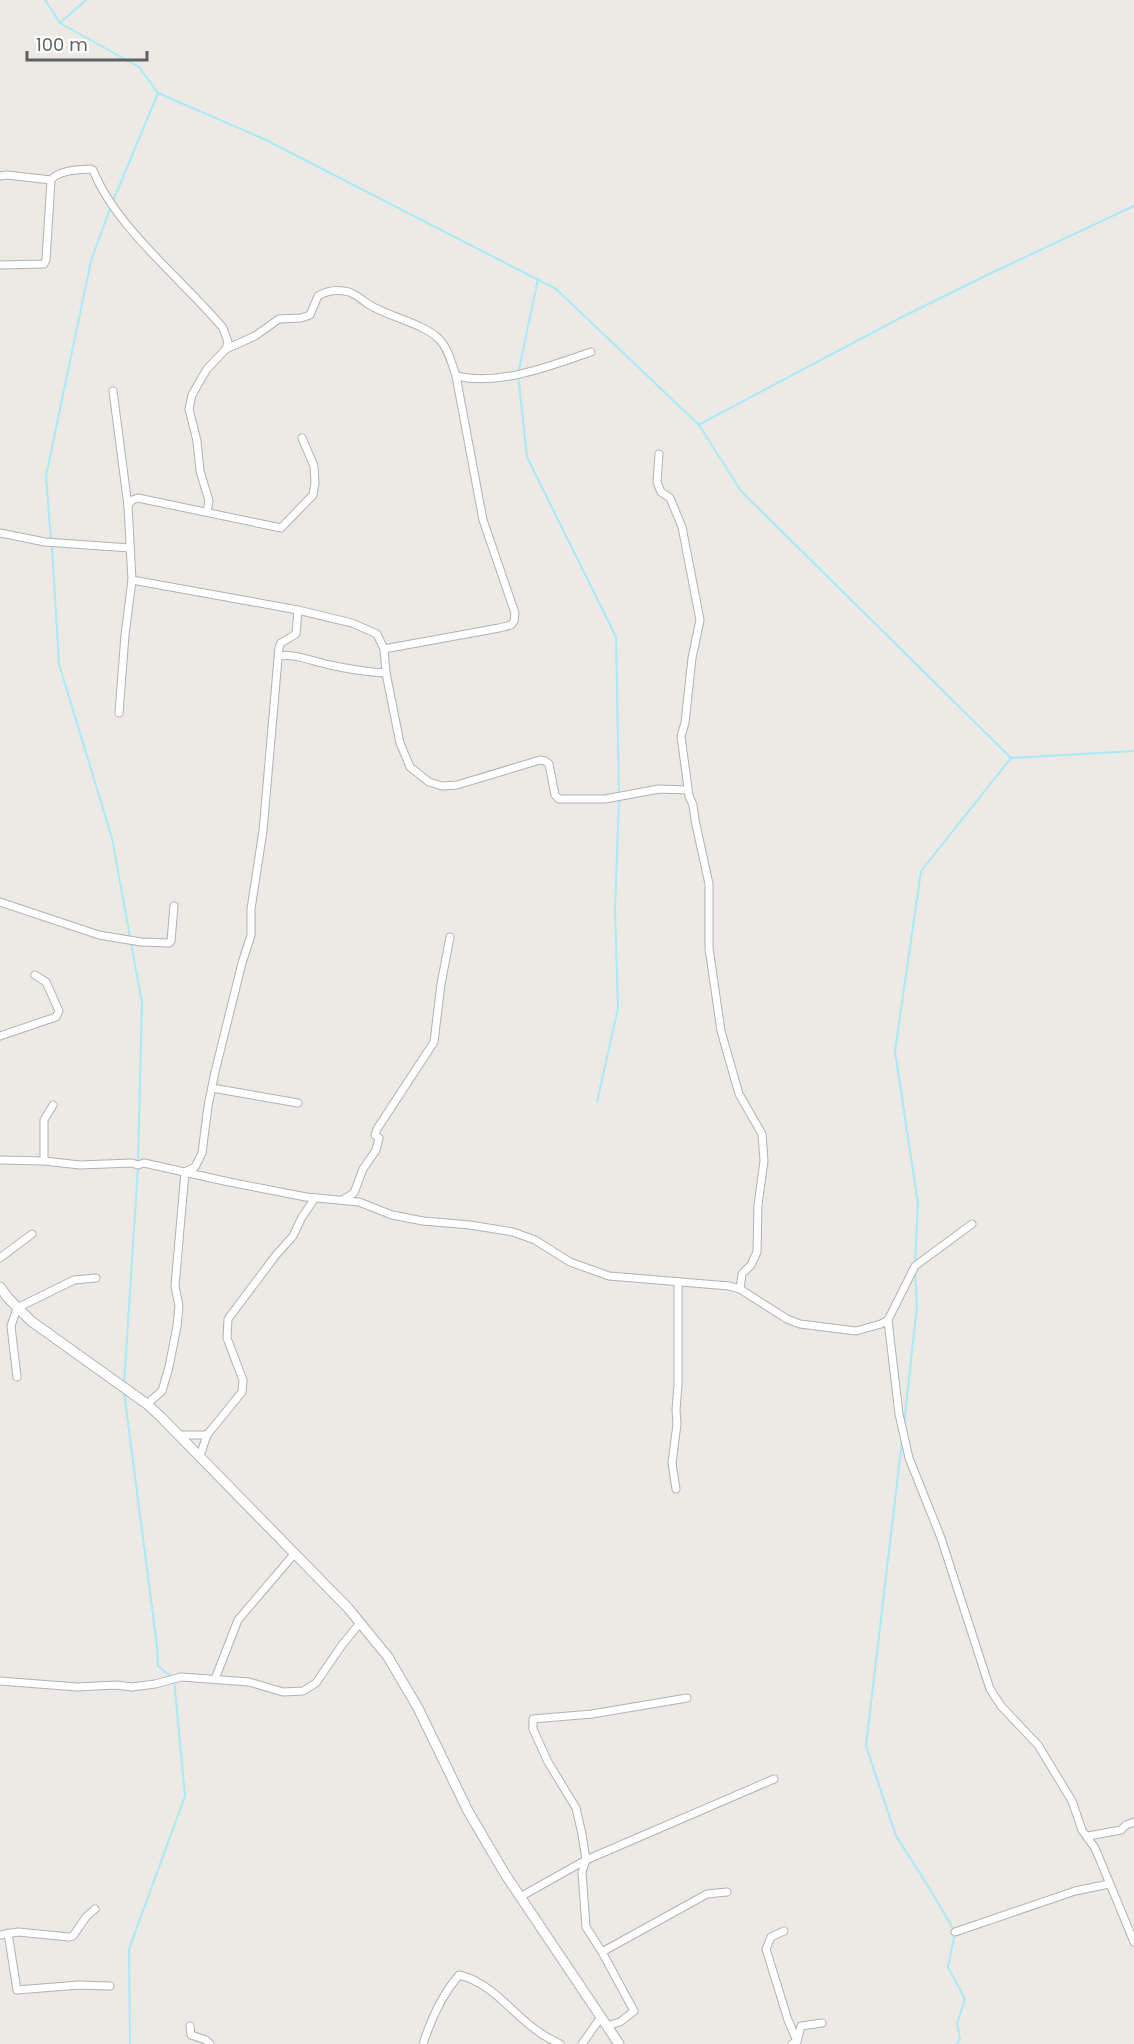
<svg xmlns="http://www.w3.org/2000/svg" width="1134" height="2044" viewBox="0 0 1134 2044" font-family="Poppins,sans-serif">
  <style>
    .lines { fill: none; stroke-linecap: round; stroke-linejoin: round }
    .stream { stroke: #a7eaf9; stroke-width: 2 }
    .minor-casing { stroke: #afb3b5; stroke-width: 9 }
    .secondary-casing { stroke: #aeb3b6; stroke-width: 11 }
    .minor { stroke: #fff; stroke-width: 7 }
    .secondary { stroke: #fff; stroke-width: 9 }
  </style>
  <rect width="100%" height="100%" fill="#ede9e4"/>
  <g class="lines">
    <g class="stream">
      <path d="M45 0 60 23 139 67 158 93 264 139 556 289 699 425 741 491 1011 758 1134 751"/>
      <path d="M60 23 86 0"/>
      <path d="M113 201 158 93"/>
      <path d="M538 279 518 374 527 457 616 637 619 797 615 910 618 1008 597 1102"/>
      <path d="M700 424 902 317 989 274 1134 206"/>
      <path d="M51 540 46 476 91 261 111 206"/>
      <path d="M52 546 59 664 112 838 142 1003 138 1162"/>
      <path d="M915 1263 918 1204 895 1051 921 871 1011 758"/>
      <path d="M124 1384 138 1168"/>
      <path d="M124 1392 157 1646 158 1666 174 1679 185 1796 129 1949 130 2044"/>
      <path d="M904 1424 917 1306 915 1271"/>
      <path d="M902 1441 866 1746 896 1836 928 1886 955 1932 948 1967 965 1999 957 2024 960 2038 957 2044"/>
    </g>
    <g class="minor-casing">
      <g id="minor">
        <path d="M0 176 7 175 51 180"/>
        <path d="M0 265 44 264 46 260 51 180C59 170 78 170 90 169L93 170C116 228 183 280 223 328L228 342 226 349"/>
        <path d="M113 391 128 506 132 580 125 635 119 713"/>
        <path d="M659 454 657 482 661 492 670 498 682 527 700 620 692 658 685 723 681 736 689 796 693 805 695 820 709 884V948L721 1031 739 1094 762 1134 764 1161 758 1205 757 1252 751 1265 742 1274 740 1289"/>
        <path d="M128 506 132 500 138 498 281 528 313 495 315 483 314 466 302 438"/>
        <path d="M207 512 209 501 200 471 197 441 189 409 192 395 201 379 207 369 226 349 255 336 279 319 301 318 310 315 318 296C328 290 337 289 349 292 356 294 362 300 368 304 388 317 423 323 439 339 448 348 452 364 456 376 501 386 549 366 591 352"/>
        <path d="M0 533 45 542 130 548"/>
        <path d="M132 580 298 610 352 623 377 634 384 649 386 673 400 743 410 767 429 782 442 786 457 785 540 760 545 761 549 764 555 795 559 799H605L659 789 688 790"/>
        <path d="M384 649 499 628 511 625 514 621 515 613 483 520 456 376"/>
        <path d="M279 656C294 653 314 662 330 665 348 669 367 672 386 673"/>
        <path d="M0 902 99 935 141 942 169 943 171 941 174 906"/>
        <path d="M0 1036 56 1017 59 1011 46 982 35 975"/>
        <path d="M212 1088 298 1103"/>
        <path d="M0 1160 44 1161 80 1165 132 1163 138 1165 144 1163 229 1182 306 1197 359 1202 392 1215 423 1221 470 1225 513 1232 535 1240 570 1262 609 1276 729 1286 740 1289 787 1319 800 1324 856 1331 881 1324 888 1320 915 1266 972 1224"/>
        <path d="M44 1161V1120L53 1105"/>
        <path d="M344 1199 354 1193 363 1169 376 1150 379 1138 375 1135 377 1129 434 1042 441 984 450 937"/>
        <path d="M0 1258 32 1234"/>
        <path d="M888 1320 899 1414 909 1458 941 1538 990 1689 1001 1706 1038 1745 1072 1801 1082 1830 1095 1848 1134 1942"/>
        <path d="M17 1377 11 1326 17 1308 74 1280 96 1278"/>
        <path d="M147 1404 162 1391 169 1367 177 1326 179 1306 175 1286 185 1172 195 1167 202 1153 208 1106 215 1072 242 963 251 935V909L263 831 279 647 281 643 296 634 298 610"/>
        <path d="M179 1435H207"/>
        <path d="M200 1456 207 1435 242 1392 243 1380 227 1338 228 1319 276 1255 293 1236 302 1217 315 1198"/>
        <path d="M676 1489 672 1463 677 1424 676 1410 678 1385V1282"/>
        <path d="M215 1679 238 1620 295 1553"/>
        <path d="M0 1681 77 1687 116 1685 132 1687 155 1684 181 1677 249 1682 283 1692 303 1691 316 1683 342 1645 360 1623"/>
        <path d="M1088 1836 1121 1830 1126 1825 1134 1822"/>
        <path d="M520 1897 586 1860 774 1779"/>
        <path d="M784 1931 771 1937 766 1949 788 2020 797 2041"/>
        <path d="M955 1932 1075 1891 1109 1884"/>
        <path d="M8 1933 17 1990 79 1985 110 1986"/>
        <path d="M0 1935 18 1932 69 1937 73 1936 86 1917 95 1909"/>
        <path d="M602 1952 707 1894 727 1892"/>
        <path d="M190 2026 191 2035 206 2040 210 2044"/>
        <path d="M607 2026 620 2022 634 2011 602 1952 586 1927 582 1872 586 1860 582 1834 576 1808 548 1762 533 1729V1719L592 1714 687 1698"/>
        <path d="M423 2044C431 2019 442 1995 459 1975 493 1983 512 2014 539 2032 545 2037 553 2040 560 2044"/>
        <path d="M582 2044 601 2017"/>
        <path d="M792 2044 797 2041 801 2026 822 2023"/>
      </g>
    </g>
    <g class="secondary-casing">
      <path id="secondary" d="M0 1287 8 1298 31 1321 147 1404 160 1416 348 1608 388 1657 418 1708 468 1811 505 1874 619 2044"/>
    </g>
    <use href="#minor" class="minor"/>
    <use href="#secondary" class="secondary"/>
  </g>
  <path d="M27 51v9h120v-9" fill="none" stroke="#5c6163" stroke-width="3"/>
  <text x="36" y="51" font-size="18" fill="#5c6163" stroke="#ffffff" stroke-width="4.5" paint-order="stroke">100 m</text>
</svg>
